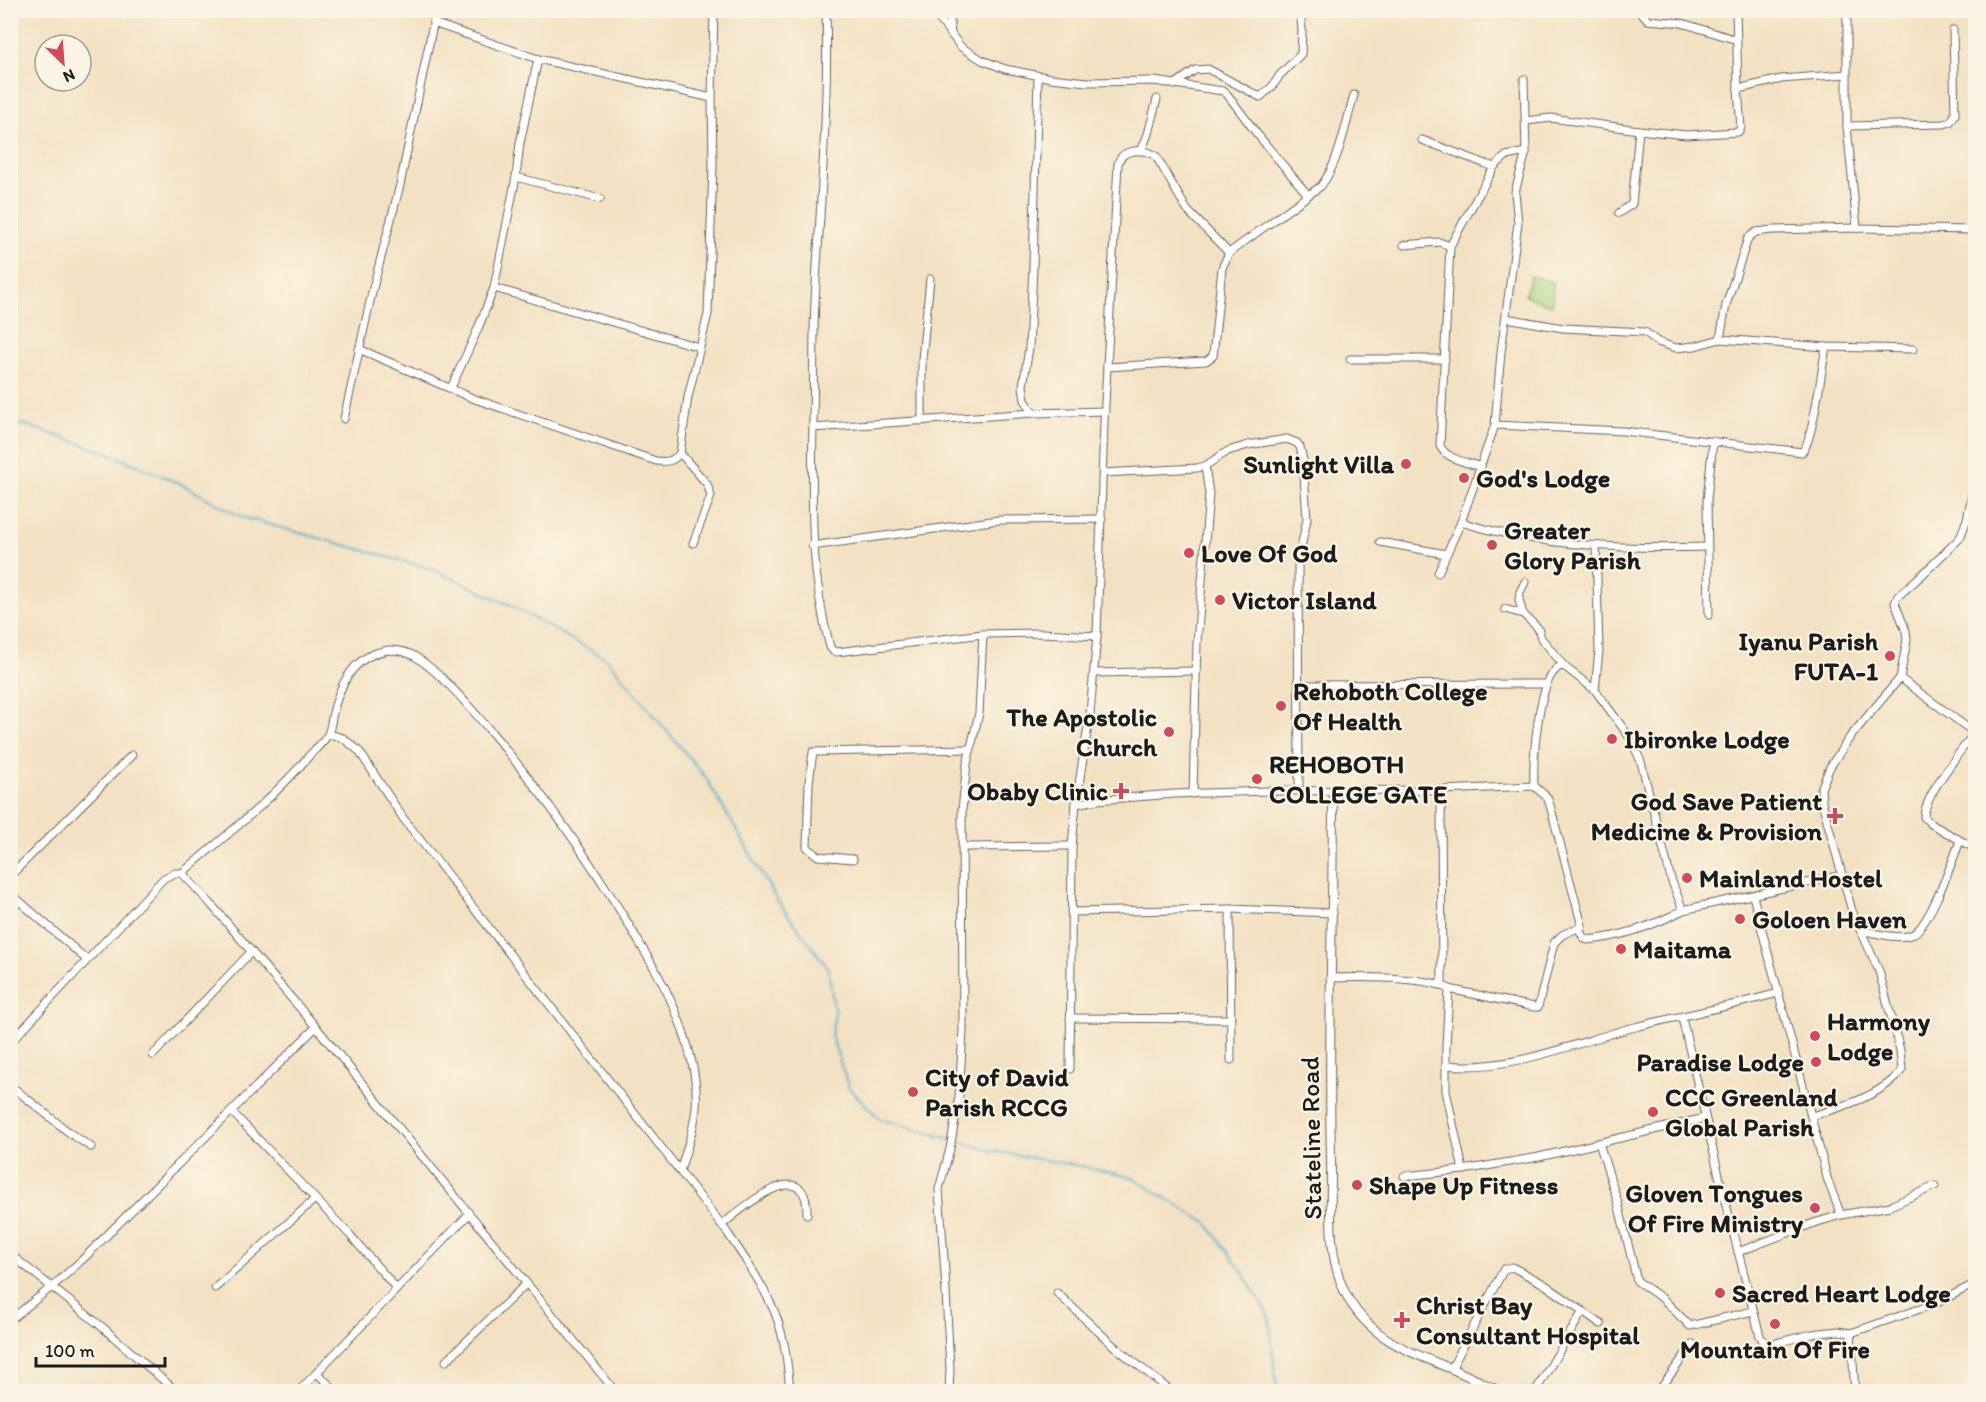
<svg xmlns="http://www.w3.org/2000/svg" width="1986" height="1402" viewBox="0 0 1986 1402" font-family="Itim,sans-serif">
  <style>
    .green { fill: #a9d47f; stroke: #62784e; stroke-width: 1.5 }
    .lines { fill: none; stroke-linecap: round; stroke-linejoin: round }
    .stream { stroke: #49aac8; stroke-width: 2 }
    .minor-casing { stroke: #676156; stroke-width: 9 }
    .tertiary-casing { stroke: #676156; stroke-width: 10 }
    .minor { stroke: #fff; stroke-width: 7 }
    .tertiary { stroke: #fff; stroke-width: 8 }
    .poi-dot { fill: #d1495b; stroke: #fcf5e5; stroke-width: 2 }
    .labels { text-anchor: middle; stroke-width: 4.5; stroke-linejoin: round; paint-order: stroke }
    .poi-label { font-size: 26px; font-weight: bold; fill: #1c1c1c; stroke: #fcf5e5; text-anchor: start }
    .street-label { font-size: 26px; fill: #1c1c1c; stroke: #fcf5e5 }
  </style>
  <rect width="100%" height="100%" fill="#fcf5e5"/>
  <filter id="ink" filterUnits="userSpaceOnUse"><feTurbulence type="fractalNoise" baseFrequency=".0167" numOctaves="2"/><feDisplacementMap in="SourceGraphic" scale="12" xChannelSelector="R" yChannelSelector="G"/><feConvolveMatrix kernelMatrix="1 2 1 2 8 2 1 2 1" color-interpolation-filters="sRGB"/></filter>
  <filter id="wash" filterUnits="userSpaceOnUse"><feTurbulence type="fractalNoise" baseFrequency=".008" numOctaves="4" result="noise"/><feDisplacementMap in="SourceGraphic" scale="24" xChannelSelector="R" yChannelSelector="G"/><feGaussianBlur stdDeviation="1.35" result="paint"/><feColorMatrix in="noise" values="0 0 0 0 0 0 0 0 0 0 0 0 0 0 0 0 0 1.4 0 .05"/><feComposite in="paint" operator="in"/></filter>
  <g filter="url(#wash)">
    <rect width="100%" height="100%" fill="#f3e1c3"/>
    <path class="green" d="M1531 276 1553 282 1552 305 1543 303 1525 295Z"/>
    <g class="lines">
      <path class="stream" d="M10 424 25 425 108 453 181 484 242 517 432 569 510 605 607 659 706 778 777 900 828 968 835 1015 831 1035 849 1088 880 1119 993 1151 1080 1166 1131 1177 1207 1223 1241 1270 1269 1316 1277 1392"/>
    </g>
  </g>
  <g filter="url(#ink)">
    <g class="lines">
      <g class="minor-casing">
        <g id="minor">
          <path d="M826 10C829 108 820 205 815 302 813 341 814 381 813 421 812 498 809 571 830 647L833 651 837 652 983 634 1043 633 1097 636"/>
          <path d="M932 10 961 47 982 60 1005 69 1051 78 1087 82 1154 81 1223 91 1227 94 1257 134 1308 195"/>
          <path d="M949 10 951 34"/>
          <path d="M955 10H959"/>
          <path d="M1639 10 1648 20 1682 23 1737 40"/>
          <path d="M1847 10V126L1857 228"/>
          <path d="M433 23 538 59 712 98"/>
          <path d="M1174 85 1195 70 1208 69 1260 97 1272 87 1280 75 1301 54 1302 30 1300 10"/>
          <path d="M1738 89 1781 79 1847 74"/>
          <path d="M1526 121 1551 118 1639 130 1686 135 1738 132 1741 128 1738 89 1736 10"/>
          <path d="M1847 126 1944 124 1950 122 1955 115 1953 30"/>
          <path d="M1422 140 1494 167"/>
          <path d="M1141 151 1148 134 1157 99"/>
          <path d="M516 177 600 199"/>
          <path d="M1619 213 1632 204 1639 130"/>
          <path d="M1404 245 1439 242 1450 246"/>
          <path d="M494 288 699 347"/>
          <path d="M1506 318 1563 328 1645 332 1658 342 1676 348 1695 346 1720 339 1826 347 1913 349"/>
          <path d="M1720 339 1726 305 1748 238 1756 232 1772 230 1857 228 1976 230"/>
          <path d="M359 349 472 398 656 461C666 462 673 462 680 453L688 397 708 314 713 166 712 98 714 10"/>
          <path d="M1350 359H1445"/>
          <path d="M1107 367 1206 361 1213 356 1222 268 1229 253 1237 247 1321 186C1339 163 1346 123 1354 95"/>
          <path d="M451 388 477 331 494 288 516 177 520 143 538 59"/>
          <path d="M1033 413 1025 400 1023 386 1029 348 1033 268 1038 76"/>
          <path d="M344 419 373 288 400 185 436 10"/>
          <path d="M922 421V359L930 279"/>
          <path d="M1495 425 1623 431 1802 452C1813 443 1822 366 1826 347"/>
          <path d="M813 428 1033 413 1105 411"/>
          <path d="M680 453 707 484 711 496 693 543"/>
          <path d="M1481 467C1467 462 1447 460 1440 446L1450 246 1494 167 1506 156 1526 152"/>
          <path d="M1103 473 1197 468 1205 466 1228 451 1248 445 1287 439 1297 443 1300 447 1303 460 1307 519 1298 562 1299 791"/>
          <path d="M1461 522C1540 547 1624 549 1707 547"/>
          <path d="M1380 542 1446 554"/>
          <path d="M1596 545 1599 650 1595 690 1631 739 1641 762 1671 879 1683 910"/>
          <path d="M812 546 999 520 1102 519"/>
          <path d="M1438 573 1461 522 1495 425 1501 352 1518 223 1515 192 1526 152 1524 79"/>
          <path d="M1525 582 1520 592 1519 600 1523 614 1538 628 1541 638 1565 667"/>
          <path d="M1505 609 1523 614"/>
          <path d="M1709 615 1707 500 1713 441"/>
          <path d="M1094 673 1197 671"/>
          <path d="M1900 678 1976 734"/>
          <path d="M1300 685 1546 684"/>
          <path d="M1974 733C1960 753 1925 794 1924 817L1931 824 1976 849"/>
          <path d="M329 734 343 738 359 751 403 818 722 1225C741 1253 762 1282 775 1313 785 1338 788 1366 790 1392"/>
          <path d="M1534 786C1533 760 1537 679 1560 666L1565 667 1595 690"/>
          <path d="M1441 790 1442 985"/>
          <path d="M1193 794 1197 643 1209 494 1205 466"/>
          <path d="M1076 804 1097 800 1174 794 1269 791 1441 790 1534 786 1547 797 1550 805 1582 926 1580 931 1583 937 1587 940C1619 938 1655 925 1683 910L1843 875"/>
          <path d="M962 847 1072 846"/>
          <path d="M853 859 818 856 807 847 809 782 813 752 971 749"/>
          <path d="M182 873 210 903 316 1027 616 1392"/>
          <path d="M10 876 132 755"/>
          <path d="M10 893 87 960"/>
          <path d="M1753 896 1828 1181 1841 1215"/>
          <path d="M1230 909 1231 1060"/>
          <path d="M1071 912 1230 909 1333 913"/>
          <path d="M1860 930C1876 933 1896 940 1911 935 1929 929 1953 859 1960 841"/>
          <path d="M1331 978C1363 977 1389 977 1421 981 1431 983 1440 983 1449 989L1534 1007H1538L1554 943 1562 935 1582 926"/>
          <path d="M1449 989 1446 1046V1091L1463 1170"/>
          <path d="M1070 1018 1230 1019"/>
          <path d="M1682 1018 1725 1201 1760 1336 1763 1341 1772 1344 1812 1334 1838 1331 1851 1333 1937 1303 1976 1283"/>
          <path d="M10 1043 164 878 175 873H182C225 836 271 801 308 757 314 750 322 744 327 736 331 730 331 720 333 713 340 683 355 654 389 650 398 650 408 652 416 657 443 675 466 703 487 727 545 795 601 876 646 954 662 980 677 1011 686 1040 692 1061 698 1084 696 1106 695 1128 686 1150 680 1171"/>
          <path d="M153 1055 251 952"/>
          <path d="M1446 1065C1513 1072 1575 1042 1639 1026 1685 1015 1732 1006 1778 993"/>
          <path d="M1070 1069 1072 846 1076 804 1090 713 1097 636 1104 422 1118 164C1121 148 1145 148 1156 156L1187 210 1229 253"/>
          <path d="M10 1085 71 1134 91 1147"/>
          <path d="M232 1112 350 1235 396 1288"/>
          <path d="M1811 1116C1840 1108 1883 1095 1902 1070L1900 1050 1879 971 1852 911 1822 802 1821 789 1830 767 1850 737 1900 678 1907 640 1906 631 1895 603 1898 596 1923 574 1960 538 1967 519 1975 482"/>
          <path d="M1599 1143 1618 1203 1637 1281 1663 1299 1690 1326 1753 1311"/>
          <path d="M1404 1176 1463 1170 1539 1157 1705 1118"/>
          <path d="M722 1225C742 1208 808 1151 807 1214"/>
          <path d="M1738 1252 1814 1223 1841 1215 1890 1206 1935 1186"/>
          <path d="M10 1254 101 1326 177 1392"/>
          <path d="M215 1288 315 1199"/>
          <path d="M1057 1293 1115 1347 1172 1392"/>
          <path d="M10 1320 53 1286 83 1259 316 1027"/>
          <path d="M1851 1333 1855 1392"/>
          <path d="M446 1361 526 1284"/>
          <path d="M1451 1369 1504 1269 1512 1267 1544 1284 1601 1324"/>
          <path d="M317 1373 337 1392"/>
          <path d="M298 1392 469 1214"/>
          <path d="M949 1392 950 1369 945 1273 939 1189 950 1149 959 1097 963 1031 962 810 967 764 979 713 983 634"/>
          <path d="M1535 1392 1583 1311"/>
          <path d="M1658 1392 1693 1344"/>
        </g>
      </g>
      <g class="tertiary-casing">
        <path id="tertiary" d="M1333 791C1333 913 1328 1036 1331 1158 1332 1204 1325 1259 1349 1300 1373 1340 1412 1353 1452 1369 1469 1376 1485 1384 1502 1392"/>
      </g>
      <use href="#minor" class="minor"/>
      <use href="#tertiary" class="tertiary"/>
    </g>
  </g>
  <g class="poi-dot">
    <circle cx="1406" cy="464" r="6"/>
    <circle cx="1464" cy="478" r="6"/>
    <circle cx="1492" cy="545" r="6"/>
    <circle cx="1189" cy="553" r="6"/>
    <circle cx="1220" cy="600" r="6"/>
    <circle cx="1890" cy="656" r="6"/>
    <circle cx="1281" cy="706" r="6"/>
    <circle cx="1169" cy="732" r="6"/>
    <circle cx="1612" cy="739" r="6"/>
    <circle cx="1257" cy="779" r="6"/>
    <path d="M1118 782h6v6h6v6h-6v6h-6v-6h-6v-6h6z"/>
    <path d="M1832 807h6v6h6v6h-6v6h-6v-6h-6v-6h6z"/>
    <circle cx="1687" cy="878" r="6"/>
    <circle cx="1740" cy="919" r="6"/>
    <circle cx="1621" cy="949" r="6"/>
    <circle cx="1815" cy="1036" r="6"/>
    <circle cx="1816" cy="1062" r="6"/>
    <circle cx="913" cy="1092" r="6"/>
    <circle cx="1653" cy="1112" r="6"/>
    <circle cx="1357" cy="1185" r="6"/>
    <circle cx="1815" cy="1208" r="6"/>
    <circle cx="1720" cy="1293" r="6"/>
    <path d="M1399 1311h6v6h6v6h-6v6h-6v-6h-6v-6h6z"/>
    <circle cx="1775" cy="1324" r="6"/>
  </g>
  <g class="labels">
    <g class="poi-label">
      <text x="1394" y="473" text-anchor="end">Sunlight Villa</text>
      <text x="1476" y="487">God's Lodge</text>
      <text x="1504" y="539">Greater<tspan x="1504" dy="30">Glory Parish</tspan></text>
      <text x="1201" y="562">Love Of God</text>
      <text x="1232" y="609">Victor Island</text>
      <text x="1878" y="650" text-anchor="end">Iyanu Parish<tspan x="1878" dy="30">FUTA-1</tspan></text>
      <text x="1293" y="700">Rehoboth College<tspan x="1293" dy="30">Of Health</tspan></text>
      <text x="1157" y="726" text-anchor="end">The Apostolic<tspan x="1157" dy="30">Church</tspan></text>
      <text x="1624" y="748">Ibironke Lodge</text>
      <text x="1269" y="773">REHOBOTH<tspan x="1269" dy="30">COLLEGE GATE</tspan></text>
      <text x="1108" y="800" text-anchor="end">Obaby Clinic</text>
      <text x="1822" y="810" text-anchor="end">God Save Patient<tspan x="1822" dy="30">Medicine &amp; Provision</tspan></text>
      <text x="1699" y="887">Mainland Hostel</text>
      <text x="1752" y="928">Goloen Haven</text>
      <text x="1633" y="958">Maitama</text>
      <text x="1827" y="1030">Harmony<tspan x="1827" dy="30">Lodge</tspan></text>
      <text x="1804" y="1071" text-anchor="end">Paradise Lodge</text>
      <text x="925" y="1086">City of David<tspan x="925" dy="30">Parish RCCG</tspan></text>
      <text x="1665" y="1106">CCC Greenland<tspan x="1665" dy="30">Global Parish</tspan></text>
      <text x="1369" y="1194">Shape Up Fitness</text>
      <text x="1803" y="1202" text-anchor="end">Gloven Tongues<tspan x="1803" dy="30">Of Fire Ministry</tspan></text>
      <text x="1732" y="1302">Sacred Heart Lodge</text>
      <text x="1416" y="1314">Christ Bay<tspan x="1416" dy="30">Consultant Hospital</tspan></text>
      <text x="1775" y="1358" text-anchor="middle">Mountain Of Fire</text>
    </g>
    <g class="street-label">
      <text transform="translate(1311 1138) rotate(-91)" y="9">Stateline Road</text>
    </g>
  </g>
  <rect width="1986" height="1402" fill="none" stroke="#fcf5e5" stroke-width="36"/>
  <g transform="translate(63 63) rotate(155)"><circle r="28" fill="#fcf5e5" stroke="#a29e95" stroke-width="1.5"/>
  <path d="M0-4.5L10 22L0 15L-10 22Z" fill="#d1495b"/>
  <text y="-9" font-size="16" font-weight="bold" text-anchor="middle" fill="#1c1c1c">N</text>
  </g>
  <path d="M36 1357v9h129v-9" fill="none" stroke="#1c1c1c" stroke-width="3"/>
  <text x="45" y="1357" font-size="18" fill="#1c1c1c" stroke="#fcf5e5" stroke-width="4.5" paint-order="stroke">100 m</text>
</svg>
